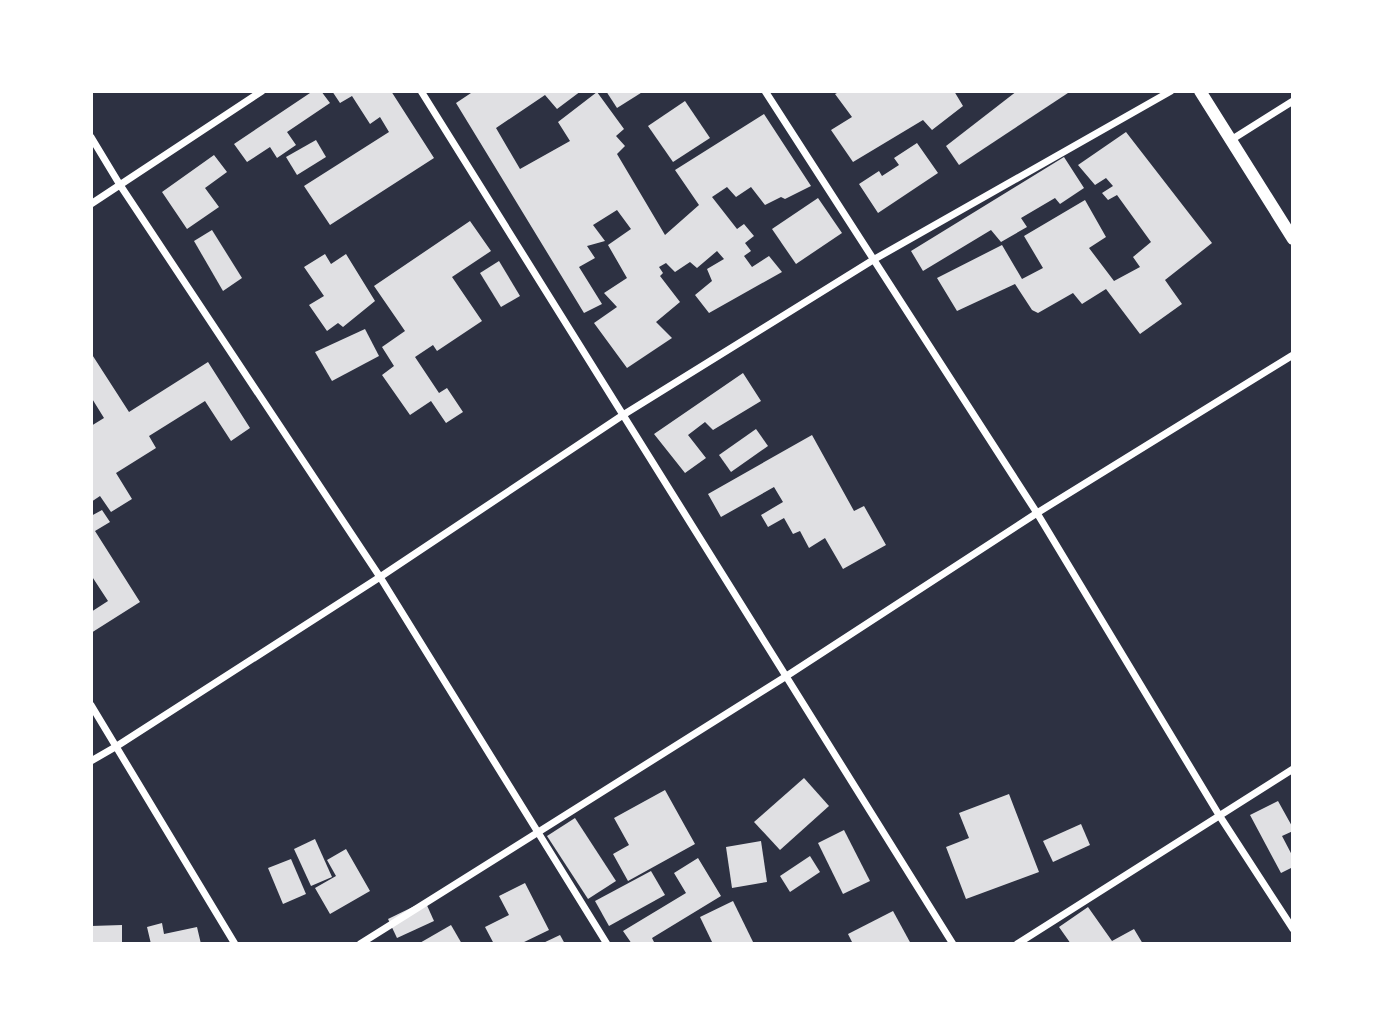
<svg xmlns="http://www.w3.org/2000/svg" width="1384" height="1035" viewBox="0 0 1384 1035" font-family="'Archivo Narrow',sans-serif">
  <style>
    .building { fill: #e0e0e3 }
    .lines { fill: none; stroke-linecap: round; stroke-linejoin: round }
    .minor { stroke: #fff; stroke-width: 7 }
    .tertiary { stroke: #fff; stroke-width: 12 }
  </style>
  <rect width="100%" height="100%" fill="#2d3142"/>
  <g class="building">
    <path d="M313 91H321L330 103 287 132 296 145 277 158 270 147 247 162 234 144Z"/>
    <path d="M332 91H391L434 158 330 225 304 186 389 132 380 117 370 124 352 96 340 103Z"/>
    <path d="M474 91H581L557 109 545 95 496 128 520 169 570 141 558 122 597 92 624 129 616 136 625 146 617 154 665 235 699 205 675 170 764 114 811 186 785 199 781 197 765 205 751 187 736 197 727 187 712 197 737 229 744 224 754 236 745 243 751 251 744 256 752 267 769 256 782 272 709 313 695 295 712 281 707 269 724 259 717 251 697 268 690 262 675 272 666 263 659 267 663 273 660 276 680 302 656 322 672 338 627 368 594 323 617 307 604 293 627 278 608 245 631 229 617 210 593 225 605 241 587 246 595 258 579 267 602 304 584 313 456 103Z"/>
    <path d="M606 91H644L617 108Z"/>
    <path d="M841 91H954L963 106 932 130 923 120 853 162 831 130 852 117 835 94Z"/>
    <path d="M1017 91H1071L959 165 946 146Z"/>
    <path d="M685 101 710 138 673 162 648 126Z"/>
    <path d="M1126 132 1212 243 1165 280 1182 304 1140 334 1106 289 1082 304 1073 293 1038 313 1032 310 1015 284 957 311 937 278 1002 245 1022 279 1043 268 1024 236 1085 200 1106 237 1089 248 1114 281 1140 267 1133 257 1151 242 1117 195 1108 200 1102 193 1113 186 1106 178 1095 185 1078 165Z"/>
    <path d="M316 140 326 157 297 175 286 157Z"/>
    <path d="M917 143 938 173 878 213 859 184 879 171 882 176 899 165 894 158Z"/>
    <path d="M214 155 227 172 205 188 219 207 187 229 162 192Z"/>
    <path d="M1064 157 1084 188 1060 204 1055 198 1021 218 1027 227 1001 242 991 230 923 271 911 251Z"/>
    <path d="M818 198 842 233 796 264 772 229Z"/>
    <path d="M470 221 491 251 452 277 482 321 437 351 433 345 415 357 439 393 447 388 463 412 446 423 431 401 410 415 382 375 394 366 382 347 405 331 374 286Z"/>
    <path d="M212 230 242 278 223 291 194 241Z"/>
    <path d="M325 254 331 264 346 254 375 301 343 327 338 323 327 331 309 305 324 296 304 267Z"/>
    <path d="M499 261 520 296 501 307 480 273Z"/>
    <path d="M365 329 379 356 332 381 315 352Z"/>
    <path d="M91 353 129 412 208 362 250 428 231 441 205 401 149 436 156 448 116 473 132 499 111 512 100 496 91 502V426L104 418 91 397Z"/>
    <path d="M743 373 761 401 713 430 705 422 688 435 706 458 685 473 654 434Z"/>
    <path d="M756 429 768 446 731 472 719 455Z"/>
    <path d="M812 435 854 511 864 506 886 545 843 569 825 538 809 548 800 531 793 534 784 518 768 527 761 515 783 502 774 487 721 517 708 494Z"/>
    <path d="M102 510 110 522 95 531 140 602 91 633V612L108 601 91 575V516Z"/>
    <path d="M804 778 829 806 780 850 754 822Z"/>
    <path d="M665 790 695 844 628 881 613 854 629 845 614 818Z"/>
    <path d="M1009 794 1039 872 966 899 946 847 969 838 959 813Z"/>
    <path d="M1278 801 1293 828V831L1282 836 1293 857V867L1281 873 1250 815Z"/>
    <path d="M575 818 616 881 588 899 547 836Z"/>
    <path d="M1081 824 1090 845 1053 862 1043 841Z"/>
    <path d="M844 830 870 881 843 894 818 843Z"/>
    <path d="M315 839 332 877 311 886 294 849Z"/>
    <path d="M761 841 767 882 732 888 726 847Z"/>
    <path d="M346 849 370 891 330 914 315 888 336 876 327 860Z"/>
    <path d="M810 856 820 872 790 892 780 876Z"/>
    <path d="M698 858 721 896 652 938 655 944H632L623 931 686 893 674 873Z"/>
    <path d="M291 859 306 894 283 904 268 868Z"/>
    <path d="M651 871 665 895 609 926 595 901Z"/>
    <path d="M525 883 549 930 520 944H494L485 927 509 915 499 896Z"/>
    <path d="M425 901 434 921 397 938 388 919Z"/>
    <path d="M733 901 754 944H713L700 917Z"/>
    <path d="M1088 907 1112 941 1134 929 1143 944H1071L1059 927Z"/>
    <path d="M893 911 911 944H853L848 934Z"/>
    <path d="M162 923 164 934 197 927 201 944H151L147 927Z"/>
    <path d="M122 925V944H91V926Z"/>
    <path d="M451 925 462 944H418Z"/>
    <path d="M560 935 565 944H541Z"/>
  </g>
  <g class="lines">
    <g class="minor">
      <path d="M421 91 953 944"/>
      <path d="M765 91 1037 513 1219 815 1293 929"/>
      <path d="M91 137 120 185 380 577 607 944"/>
      <path d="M1231 140 1293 101"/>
      <path d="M91 204 262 91"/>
      <path d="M91 705 235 944"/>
      <path d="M91 761 117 746 380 577 623 415 873 260 1171 91"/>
      <path d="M360 944 785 677 1037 513 1293 355"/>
      <path d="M1017 944 1293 769"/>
    </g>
    <path class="tertiary" d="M1200 91 1293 239"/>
  </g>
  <rect width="1384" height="1035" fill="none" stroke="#ffffff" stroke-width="186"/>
</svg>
